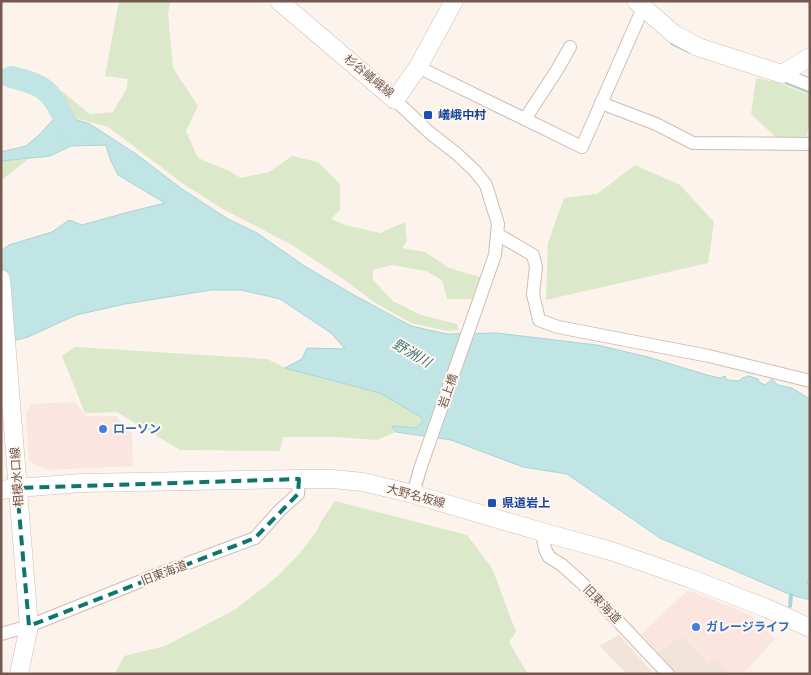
<svg xmlns="http://www.w3.org/2000/svg" width="811" height="675" viewBox="0 0 811 675" font-family="Lato,'Noto Sans JP',sans-serif">
  <style>
    .residential { fill: #f3e4da }
    .commercial { fill: #fbe5e0 }
    .green { fill: #dbe9ca }
    .water { fill: #c1e4e4; stroke: #a8d5d5 }
    .lines { fill: none; stroke-linecap: round; stroke-linejoin: round }
    .stream { stroke: #a8d5d5; stroke-width: 4 }
    .river { stroke: #c1e4e4; stroke-width: 22 }
    .minor-casing { stroke: #cfbcb4; stroke-width: 14 }
    .secondary-casing { stroke: #d2bcb2; stroke-width: 19 }
    .minor { stroke: #fff; stroke-width: 12 }
    .secondary { stroke: #fff; stroke-width: 18 }
    .marked { fill: none; stroke: #0f766e; stroke-width: 4; stroke-dasharray: 10 6; stroke-linejoin: round }
    .transit-dot { fill: #1a4fb4; stroke: #fef8f2; stroke-width: 2 }
    .shop-dot { fill: #3f7fe0; stroke: #fef8f2; stroke-width: 2 }
    .labels { text-anchor: middle; stroke-width: 4; stroke-linejoin: round; paint-order: stroke }
    .street-label { font-size: 12px; fill: #755850; stroke: #fef8f2 }
    .transit-label { font-size: 12px; font-weight: bold; fill: #164399; stroke: #fef8f2; text-anchor: start }
    .shop-label { font-size: 12px; font-weight: bold; fill: #366cbe; stroke: #fef8f2; text-anchor: start }
    .water-label { font-size: 14px; font-style: italic; fill: #447878; stroke: #fef8f2 }
  </style>
  <rect width="100%" height="100%" fill="#fbf3ec"/>
  <g class="residential">
    <path d="M619 635 654 674H627L600 646Z"/>
    <path d="M683 635 708 664 716 658 729 674H677L658 653Z"/>
  </g>
  <g class="commercial">
    <path d="M75 402 86 416H117L123 429 132 433 133 466 47 470 29 461 26 413 32 404Z"/>
    <path d="M688 590 749 614 775 639 743 674H729L716 659 708 664 683 635 658 653 641 634Z"/>
  </g>
  <g class="green">
    <path d="M119 1H170L168 14 173 68 198 106 186 131 198 158 229 171 241 178 269 172 292 156 318 162 340 184V210L331 219 345 225 380 233 405 222 407 241 402 248 425 252 449 268 480 277 472 299H447L442 280 426 271 392 265 373 270V280L393 301 421 315 457 324 459 330 448 331 411 323 374 302 339 276 292 245 223 209 185 185 108 127 49 111 45 98 63 92 90 114 113 112 127 88 128 79 105 76Z"/>
    <path d="M756 78 776 82 810 95V126L809 127 806 140 777 138 751 114Z"/>
    <path d="M28 159 1 181V161Z"/>
    <path d="M635 165 680 185 714 222 708 263 546 300 548 243 564 198 597 194Z"/>
    <path d="M75 347 267 359 286 368 380 393 421 417 423 422 416 428 393 426 396 432 377 440 336 437H283L280 451 180 450 117 412 85 413 62 356Z"/>
    <path d="M335 501 467 535 492 568 516 632 509 642 528 674H115L124 656 165 646 236 609 278 576 300 553 316 532 322 520Z"/>
  </g>
  <path class="water" d="M58 114 90 124 136 154 182 189 228 219 257 233 306 267 354 295 411 326 447 334 497 333 597 345 648 357 707 375 720 378 725 376 727 380 739 381 742 378 749 376 758 379 759 382 765 385 772 379 778 385 792 388 810 399V574L807 583 810 584V600L791 595 660 538 567 474 523 467 451 440 396 432 392 426 416 428 423 421 421 417 380 393 285 368 302 359 307 348 345 349 331 333 280 299 241 290H211L125 304 76 315 28 337 1 344V251L9 245 52 232 69 220 82 225 125 213 165 203 118 175 110 159 106 145 71 146 50 156 1 161V152L26 146 39 135Z"/>
  <g class="lines">
    <g class="stream">
      <path d="M672 43 690 52"/>
      <path d="M780 80 810 92"/>
      <path d="M790 606 791 595"/>
    </g>
    <path class="river" d="M11 77C19 79 27 81 34 84 54 91 61 113 69 130L81 134"/>
    <g class="minor-casing">
      <g id="minor">
        <path d="M418 67 582 147 643 8"/>
        <path d="M782 74 810 85"/>
        <path d="M395 100 430 133 457 154 475 171 486 185 498 224 495 255 420 469 413 494"/>
        <path d="M601 103 656 124 693 143 810 144"/>
        <path d="M525 119 557 70 570 47"/>
        <path d="M497 234 533 255 536 267 533 294 539 320 558 327 709 356 810 381"/>
        <path d="M542 532 545 549 549 557 562 565 583 584 668 674"/>
        <path d="M1 634 29 626 156 575 255 538 280 510 298 494 299 479"/>
      </g>
    </g>
    <g class="secondary-casing">
      <g id="secondary">
        <path d="M279 1 395 100 418 67 454 1"/>
        <path d="M636 1 674 34 698 47 782 74 810 57"/>
        <path d="M1 279 29 626 19 674"/>
        <path d="M1 490 17 488 82 483 299 479H333L363 482 413 494 542 532 611 551 689 578 766 608 810 628"/>
      </g>
    </g>
    <use href="#minor" class="minor"/>
    <use href="#secondary" class="secondary"/>
  </g>
  <path class="marked" d="M299 479 298 494 255 538 29 626 17 488Z"/>
  <g class="transit-dot">
    <rect x="423" y="110" width="10" height="10" rx="2.5"/>
    <rect x="487" y="498" width="10" height="10" rx="2.5"/>
  </g>
  <g class="shop-dot">
    <circle cx="103" cy="429" r="5"/>
    <circle cx="696" cy="627" r="5"/>
  </g>
  <g class="labels">
    <g class="street-label">
      <text transform="translate(369 76) rotate(39)" y="4">杉谷嶬峨線</text>
      <text transform="translate(448 391) rotate(-71)" y="4">岩上橋</text>
      <text transform="translate(17 477) rotate(-94)" y="4">相模水口線</text>
      <text transform="translate(416 496) rotate(15)" y="4">大野名坂線</text>
      <text transform="translate(164 573) rotate(-21)" y="4">旧東海道</text>
      <text transform="translate(602 604) rotate(46)" y="4">旧東海道</text>
    </g>
    <g class="transit-label">
      <text x="438" y="119">嶬峨中村</text>
      <text x="502" y="507">県道岩上</text>
    </g>
    <g class="shop-label">
      <text x="113" y="433">ローソン</text>
      <text x="706" y="631">ガレージライフ</text>
    </g>
    <g class="water-label">
      <text transform="translate(412 353) rotate(30)" y="5">野洲川</text>
    </g>
  </g>
  <rect width="811" height="675" fill="none" stroke="#755850" stroke-width="5"/>
</svg>
